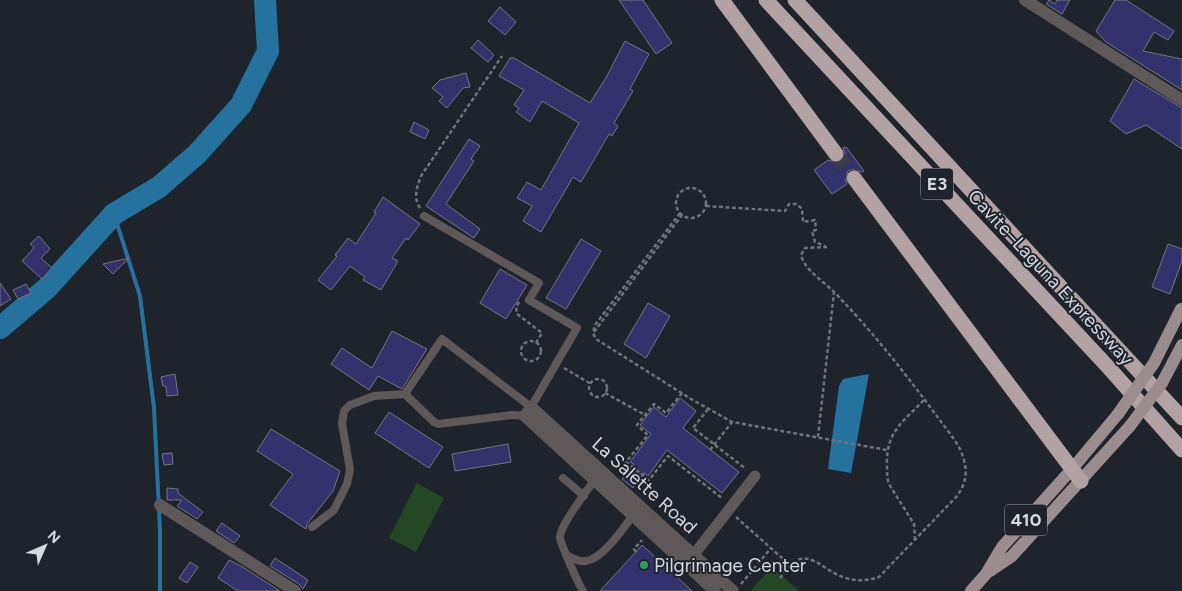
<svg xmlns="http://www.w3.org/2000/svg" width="1182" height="591" viewBox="0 0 1182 591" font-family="Figtree,sans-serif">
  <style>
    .green { fill: #244824 }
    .water { fill: #26729e }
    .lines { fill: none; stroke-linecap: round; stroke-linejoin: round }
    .stream { stroke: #26729e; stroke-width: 4 }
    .river { stroke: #26729e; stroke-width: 22 }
    .building { fill: #33326d; stroke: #757682 }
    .motorway-tunnel { stroke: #3a3e47; stroke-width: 15; stroke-dasharray: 15 8; stroke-linecap: butt }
    .path { stroke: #70737b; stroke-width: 2.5; stroke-dasharray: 4 2.5; stroke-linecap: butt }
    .service { stroke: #5f5859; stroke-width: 8 }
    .pedestrian { stroke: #5f5859; stroke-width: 11 }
    .minor { stroke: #5f5859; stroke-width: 12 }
    .primary { stroke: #9b8d8e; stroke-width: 12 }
    .motorway { stroke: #b2a2a3; stroke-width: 15 }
    .primary-bridge { stroke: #9b8d8e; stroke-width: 12 }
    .leisure-dot { fill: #2e9e5b; stroke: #1f232c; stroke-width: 2 }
    .labels { text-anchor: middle; stroke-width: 4; stroke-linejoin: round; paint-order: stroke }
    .shield { fill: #1f232c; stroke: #9fa2aa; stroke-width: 1 }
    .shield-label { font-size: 18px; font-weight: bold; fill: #d6d9e0 }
    .street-label { font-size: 19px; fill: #d6d9e0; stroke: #1f232c }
    .poi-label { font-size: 19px; fill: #d6d9e0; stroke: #1f232c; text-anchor: start }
  </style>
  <rect width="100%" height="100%" fill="#1f232c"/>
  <g class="green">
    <path d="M417 483 444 498 416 552 389 538Z"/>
    <path d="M772 567 799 591H750Z"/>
  </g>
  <path class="water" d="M869 374 851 473 828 469 839 386 843 379Z"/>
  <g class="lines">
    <path class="stream" d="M114 214 140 296 154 408 160 530V591"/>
    <path class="river" d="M0 328 47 288 114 214 159 187 197 154 241 105 268 51 265 0"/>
  </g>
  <g class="building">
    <path d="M619 0H643L672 43 656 54Z"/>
    <path d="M1049 0 1055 4 1057 0H1070L1062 14 1046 4Z"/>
    <path d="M1115 0H1126L1174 31 1168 40 1154 32 1143 51 1182 59V90L1106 42 1096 31Z"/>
    <path d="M500 7 516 22 505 35 488 21Z"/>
    <path d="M478 40 494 55 488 62 471 48Z"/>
    <path d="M625 41 649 54 630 89 633 91 614 123 618 126 612 136 609 134 581 182 573 177 541 232 523 221 532 206 517 198 527 182 541 190 579 123 542 101 530 122 516 112 519 108 514 105 524 90 499 76 510 58H514L590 103 607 76Z"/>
    <path d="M466 73 470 87 463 88 447 108 439 101 443 97 432 88 440 80Z"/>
    <path d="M1134 79 1182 108V149L1146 125 1126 134 1110 121Z"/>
    <path d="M414 122 429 130 425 139 410 132Z"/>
    <path d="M469 139 480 146 471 159 474 161 446 204 480 229 474 238 426 206Z"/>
    <path d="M846 147 864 171 862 172 853 169 848 171 845 179 847 184 832 194 814 170 828 160 837 163 842 161 845 153 843 148Z"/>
    <path d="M383 197 420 224 408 240 406 238 392 258 398 261 381 290 363 280 365 277 350 266 331 290 318 280 337 256 335 255 348 238 356 244 376 213 374 212Z"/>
    <path d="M39 236 50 249 41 258 52 268 42 279 22 261 34 248 30 244Z"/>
    <path d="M581 239 601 251 566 309 546 298Z"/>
    <path d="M1168 244 1182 249V261L1170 294 1152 287Z"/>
    <path d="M129 258 113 274 103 264Z"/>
    <path d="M500 269 527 285 506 319 480 303Z"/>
    <path d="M0 283 11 299 0 306Z"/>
    <path d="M26 284 31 293 18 299 13 290Z"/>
    <path d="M648 303 670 316 646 358 624 344Z"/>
    <path d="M392 331 427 349 402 389 378 376 369 390 331 364 342 348 372 368Z"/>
    <path d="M175 374 178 395 167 396 166 386H163L161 377Z"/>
    <path d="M680 398 696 411 683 428 739 472 722 493 667 450 648 476 644 473 633 488 622 479 634 464 630 462 651 434 640 425 654 407 666 417Z"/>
    <path d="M389 412 443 447 429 468 375 433Z"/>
    <path d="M271 429 340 471 333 491 307 524 306 529 270 505 293 474 257 451Z"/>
    <path d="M508 444 511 462 455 471 452 454Z"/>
    <path d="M172 453 173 464 164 465 162 454Z"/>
    <path d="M167 488 178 489V493L203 512 197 519 177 506 182 500H167Z"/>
    <path d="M222 523 240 536 234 543 216 531Z"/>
    <path d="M642 545 678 578 692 591H600Z"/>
    <path d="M275 558 308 580 303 589 299 584 270 566Z"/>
    <path d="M229 560 241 566 280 591H238L218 578Z"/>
    <path d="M190 562 198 567 187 583 179 578Z"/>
  </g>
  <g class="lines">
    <path class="motorway-tunnel" d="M836 154 854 178"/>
    <g class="path">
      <circle cx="691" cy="203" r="15"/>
      <path d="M706 206 785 211 789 204H797L802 209 803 222 815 220 816 230 812 231 815 242 825 246"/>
      <path d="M420 208C413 198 417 187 421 176L502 56"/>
      <path d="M680 213 595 325 593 333 596 339 691 399 732 422 887 450"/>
      <path d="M519 302 516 307 517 314 542 333 536 343"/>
      <path d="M594 332 682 215"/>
      <circle cx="531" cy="351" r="10"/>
      <path d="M564 368 591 384"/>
      <circle cx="598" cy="388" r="9"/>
      <path d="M605 393 647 416"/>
      <path d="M682 393 666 413 654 404 637 425 648 435 626 462 649 480 668 456 723 499"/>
      <path d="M708 409 693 428 746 469"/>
      <path d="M818 437 834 292"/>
      <path d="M710 450 732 422"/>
      <path d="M736 517 791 566"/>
      <path d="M915 540 914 524 889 484C887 478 887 472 887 465 886 431 903 422 924 400"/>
      <path d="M636 552 634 549 642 540"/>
      <path d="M780 578C785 573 793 561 800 559 822 554 835 591 879 577L957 496C966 484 968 471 963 457 958 441 945 428 936 415 905 373 872 331 836 294 824 281 805 271 801 255L805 248 827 247"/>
      <path d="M741 584 771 548"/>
    </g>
    <g class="service">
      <path d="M424 216 539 283 529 300 577 328 531 407 442 339 405 394 434 422 438 424 512 415 525 416"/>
      <path d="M563 478 584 496"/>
      <path d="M312 527 334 510 347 484 350 470 342 423 344 411 350 405 374 396 405 394"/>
      <path d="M567 555C573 559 579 562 586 561 603 559 624 527 634 514"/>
      <path d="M583 591C579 585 560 543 560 537 560 526 589 487 597 477"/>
    </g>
    <path class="pedestrian" d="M689 561 755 476"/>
    <g class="minor">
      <path d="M1025 0 1182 100"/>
      <path d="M160 505 295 591"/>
      <path d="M715 591 525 416 531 407 733 591"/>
    </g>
    <g class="primary">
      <path d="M990 571 1012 556 1130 426"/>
      <path d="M971 591 986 574 1002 547 1072 469 1118 414"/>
    </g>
    <g class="motorway">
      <path d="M722 0 836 154"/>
      <path d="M766 0 1109 368 1182 450"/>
      <path d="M795 0 1182 418"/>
      <path d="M854 178 1081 481"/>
    </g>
    <g class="primary-bridge">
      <path d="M1118 414 1154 363 1181 309"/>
      <path d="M1130 426 1162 383 1182 345"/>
    </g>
  </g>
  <circle class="leisure-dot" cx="644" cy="565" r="5"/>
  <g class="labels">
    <g class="shield">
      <rect x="921" y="168.5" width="32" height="31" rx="4"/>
      <rect x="1005" y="504.5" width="42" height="31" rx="4"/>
    </g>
    <g class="shield-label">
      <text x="937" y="190">E3</text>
      <text x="1026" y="526">410</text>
    </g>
    <g class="street-label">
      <text transform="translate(1051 277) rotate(47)" y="7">Cavite–Laguna Expressway</text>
      <text transform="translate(645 485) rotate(42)" y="7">La Salette Road</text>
    </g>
    <g class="poi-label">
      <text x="654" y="572">Pilgrimage Center</text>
    </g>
  </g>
  <g transform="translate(45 546) rotate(45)" stroke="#1f232c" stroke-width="4" paint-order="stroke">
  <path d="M0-4L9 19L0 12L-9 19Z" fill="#d6d9e0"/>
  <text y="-8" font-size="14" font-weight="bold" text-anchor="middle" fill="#d6d9e0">N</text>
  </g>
</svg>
